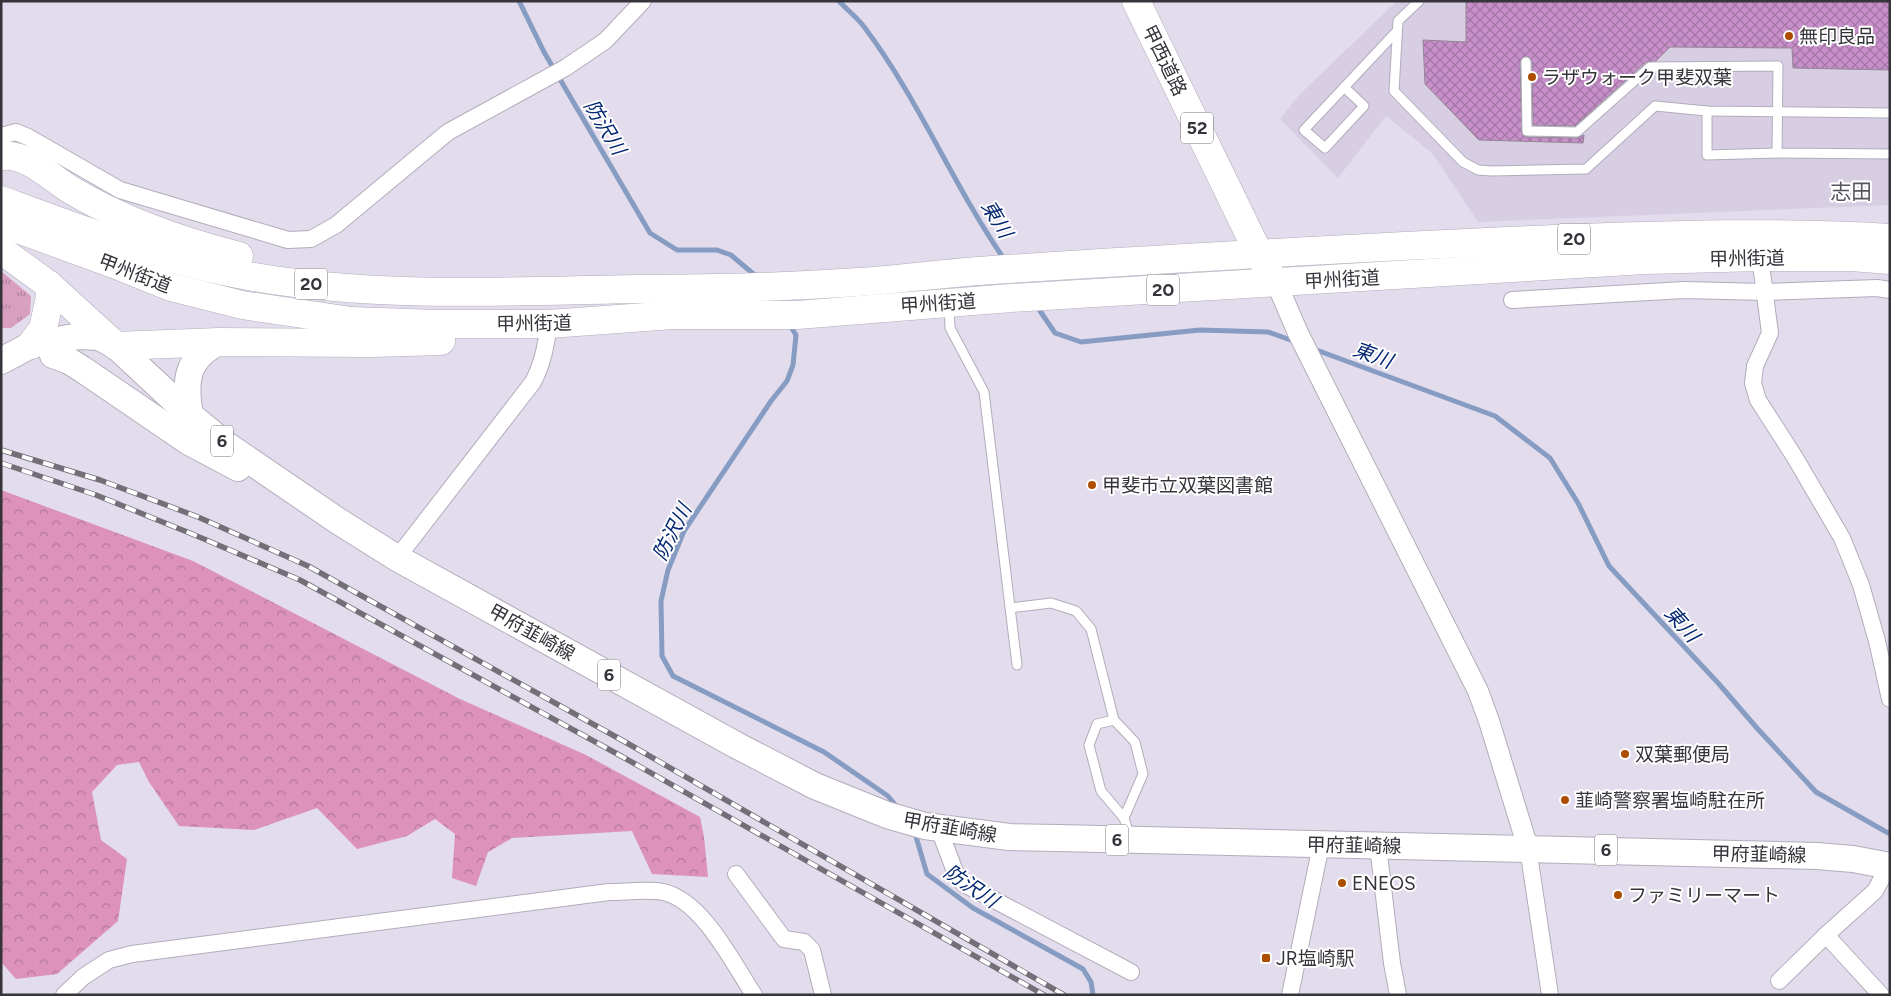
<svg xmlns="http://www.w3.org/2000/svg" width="1891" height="996" viewBox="0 0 1891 996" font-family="Figtree,'Noto Sans JP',sans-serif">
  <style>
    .built { fill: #d7cee4 }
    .grass { fill: url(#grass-tufts) }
    .forest { fill: url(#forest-crowns) }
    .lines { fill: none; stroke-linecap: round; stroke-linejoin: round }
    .stream { stroke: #879cc2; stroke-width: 5 }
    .building { fill: url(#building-cross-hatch); stroke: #938793 }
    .service-casing { stroke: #b2acbb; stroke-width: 11 }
    .minor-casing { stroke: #b2acbb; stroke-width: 18 }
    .tertiary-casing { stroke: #b2acbb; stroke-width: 22 }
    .primary-casing { stroke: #b2acbb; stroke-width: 28 }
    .trunk-casing { stroke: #b2acbb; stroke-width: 29 }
    .service { stroke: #fff; stroke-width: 9 }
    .minor { stroke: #fff; stroke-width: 16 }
    .tertiary { stroke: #fff; stroke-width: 20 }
    .primary { stroke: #fff; stroke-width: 26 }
    .trunk { stroke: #fff; stroke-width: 28 }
    .rail-casing { stroke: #726f78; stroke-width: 5.5 }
    .rail { stroke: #fff; stroke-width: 4; stroke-dasharray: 11; stroke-linecap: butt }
    .poi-dot { fill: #ac4d00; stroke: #fff; stroke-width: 2 }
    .labels { text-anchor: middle; stroke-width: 4; stroke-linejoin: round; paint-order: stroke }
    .shield { fill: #fff; stroke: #727175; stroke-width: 1 }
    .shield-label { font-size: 18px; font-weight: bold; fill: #36343a }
    .poi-label { font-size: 19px; fill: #36343a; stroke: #fff; text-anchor: start }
    .street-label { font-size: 19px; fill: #36343a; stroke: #fff }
    .water-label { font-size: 20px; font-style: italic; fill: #042872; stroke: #fff }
    .quarter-label { font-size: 21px; fill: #595461; stroke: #fff }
  </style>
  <defs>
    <pattern id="grass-tufts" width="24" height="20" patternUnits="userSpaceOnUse" patternTransform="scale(1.25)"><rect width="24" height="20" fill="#d99fbe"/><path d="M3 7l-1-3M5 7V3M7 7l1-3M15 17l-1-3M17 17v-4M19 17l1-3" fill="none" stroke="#b1829b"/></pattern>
    <pattern id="forest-crowns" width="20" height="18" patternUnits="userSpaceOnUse" patternTransform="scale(1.25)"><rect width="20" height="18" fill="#dc92ba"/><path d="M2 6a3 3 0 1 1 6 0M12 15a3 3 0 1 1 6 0" fill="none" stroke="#b37898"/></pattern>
    <pattern id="building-cross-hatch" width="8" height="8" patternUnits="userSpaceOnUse" patternTransform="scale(1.25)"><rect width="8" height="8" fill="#c890cb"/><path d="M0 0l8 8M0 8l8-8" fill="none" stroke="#a376a6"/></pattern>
  </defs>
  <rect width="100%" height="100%" fill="#e3dcec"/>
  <path class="built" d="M1397 1H1890V205L1478 222 1432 153 1386 116 1338 178 1280 119 1298 96Z"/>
  <path class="grass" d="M1 271 31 296 30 314 11 328H1Z"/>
  <path class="forest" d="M1 490 193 561 460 699 586 755 700 817 704 837 708 877 652 874 632 831 512 838 488 852 476 886 452 878 455 834 435 819 407 836 357 849 317 808 254 830 179 826 149 782 139 762 117 765 92 792 101 840 127 859 118 921 57 974 16 979 1 962Z"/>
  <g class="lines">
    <g class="stream">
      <path d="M519 1 544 52 650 233 677 250H717L731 255 757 277"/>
      <path d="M839 1C847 10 858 18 865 28 919 100 953 185 1004 259"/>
      <path d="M1036 305 1055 333 1081 342 1200 330 1268 332 1296 342"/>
      <path d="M789 324 796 335 793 365 787 381 771 401 684 531 668 570 661 601 662 656 673 676 824 752 888 796 897 807"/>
      <path d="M1311 348 1495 416 1550 458 1578 503 1609 566 1719 684 1756 727 1816 792 1890 834"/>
      <path d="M914 830 927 874 973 908 1083 969 1091 982 1093 995"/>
    </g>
  </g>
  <path class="building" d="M1466 1H1890V70L1793 68 1792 48 1670 47 1656 61 1646 62 1575 126 1533 125 1532 62 1529 57 1525 56 1521 59 1520 62 1522 135 1527 137 1577 138 1584 135 1583 143 1479 140 1425 84 1423 40 1466 42Z"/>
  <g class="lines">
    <g class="service-casing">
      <g id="service">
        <path d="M1419 1 1398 21 1394 91 1463 162 1478 170 1492 171 1586 169 1655 106 1707 111 1890 113"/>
        <path d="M1526 62 1527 131 1577 132 1650 67 1778 66 1777 153 1890 154"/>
        <path d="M1344 87 1364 106 1325 148 1304 130 1397 31"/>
        <path d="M1707 111V155L1777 153"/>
        <path d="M949 304 950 328 984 392 1017 665"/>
        <path d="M1010 608 1051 603 1076 611 1091 629 1114 720"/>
        <path d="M1124 818 1143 774 1135 742 1114 720 1097 724 1089 745 1101 791 1124 818 1130 838"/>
      </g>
    </g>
    <g class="minor-casing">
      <g id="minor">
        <path d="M1 136 16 132 28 137 120 190 288 240 311 239 336 225 448 132 565 68 605 41 643 1"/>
        <path d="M1760 257 1770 333 1755 366 1753 383 1758 400 1794 456 1842 538 1861 585 1877 641 1890 699"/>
        <path d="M1512 300 1684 290 1765 292 1877 288 1890 290"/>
        <path d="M397 558 533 382C543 363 546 345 549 324"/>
        <path d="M939 829 957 877 964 884 1131 972"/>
        <path d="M1378 846 1392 963 1398 995"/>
        <path d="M1528 848 1550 995"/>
        <path d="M736 874 784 939 804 942 812 950 823 995"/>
        <path d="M1826 935 1881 995"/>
        <path d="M1779 981 1826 935 1875 891 1881 880 1885 865"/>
        <path d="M64 995 83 977 109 960 132 954 609 892C624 892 649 889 663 892 702 900 733 963 754 995"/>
        <path d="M1290 995 1321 845"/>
      </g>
    </g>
    <g class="tertiary-casing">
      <path id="tertiary" d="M1276 282 1298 333 1478 691 1489 721 1528 848"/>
    </g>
    <g class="primary-casing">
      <g id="primary">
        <path d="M53 355 69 361 82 369 189 442 238 468"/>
        <path d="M1 361 31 345 79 336 99 337 116 346 190 415 228 446 338 521 397 558 736 745 815 786 887 815 925 826 1009 837 1058 838 1817 856 1853 859 1890 866"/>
        <path d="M190 415C184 382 186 358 219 342"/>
      </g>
    </g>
    <g class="trunk-casing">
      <g id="trunk">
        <path d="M1136 1 1259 254 1268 269"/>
        <path d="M3 156C27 153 51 178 71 190 123 221 180 241 239 256"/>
        <path d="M1 200C82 230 163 261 248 276 377 299 509 291 639 289 712 289 785 287 859 282 903 279 947 273 992 270 1180 258 1367 247 1555 239 1667 235 1778 231 1890 238"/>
        <path d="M1 223 114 264 171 287 242 305 351 321 437 324H549L673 315H797L1011 298 1645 260 1760 257H1851L1890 260"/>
        <path d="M1 250 49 285 116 346 219 342 371 343 441 341"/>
        <path d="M31 345 43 329 50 297 49 285"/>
      </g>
    </g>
    <use href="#service" class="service"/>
    <use href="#minor" class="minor"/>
    <use href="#tertiary" class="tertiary"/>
    <use href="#primary" class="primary"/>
    <use href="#trunk" class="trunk"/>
    <g class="rail-casing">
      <g id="rail">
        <path d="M1 450 100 480 198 517 308 566 627 743 1064 995"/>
        <path d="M1 463 96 495 197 536 300 580 621 756 1044 995"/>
      </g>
    </g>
    <use href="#rail" class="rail"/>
  </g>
  <g class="poi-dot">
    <circle cx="1789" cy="36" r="5"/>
    <circle cx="1532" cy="77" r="5"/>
    <circle cx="1092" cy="485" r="5"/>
    <circle cx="1625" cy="754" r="5"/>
    <circle cx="1565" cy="800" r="5"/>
    <circle cx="1342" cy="883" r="5"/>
    <circle cx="1618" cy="895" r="5"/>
    <rect x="1261" y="953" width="10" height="10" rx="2.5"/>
  </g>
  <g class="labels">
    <g class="shield">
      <rect x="1181" y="112.5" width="32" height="31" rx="4"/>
      <rect x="1558" y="223.5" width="32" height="31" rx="4"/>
      <rect x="295" y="268.5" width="32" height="31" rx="4"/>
      <rect x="1147" y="274.5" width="32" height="31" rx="4"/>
      <rect x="211" y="425.5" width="22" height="31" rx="4"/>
      <rect x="598" y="659.5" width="22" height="31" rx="4"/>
      <rect x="1106" y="824.5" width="22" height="31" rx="4"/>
      <rect x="1595" y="834.5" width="22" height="31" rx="4"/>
    </g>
    <g class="shield-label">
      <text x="1197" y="134">52</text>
      <text x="1574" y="245">20</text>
      <text x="311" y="290">20</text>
      <text x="1163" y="296">20</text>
      <text x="222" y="447">6</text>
      <text x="609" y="681">6</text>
      <text x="1117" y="846">6</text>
      <text x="1606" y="856">6</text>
    </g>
    <g class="poi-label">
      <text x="1799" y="43">無印良品</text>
      <text x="1542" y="84">ラザウォーク甲斐双葉</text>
      <text x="1102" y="492">甲斐市立双葉図書館</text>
      <text x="1635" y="761">双葉郵便局</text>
      <text x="1575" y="807">韮崎警察署塩崎駐在所</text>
      <text x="1352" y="890">ENEOS</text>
      <text x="1628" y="902">ファミリーマート</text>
      <text x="1276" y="965">JR塩崎駅</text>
    </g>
    <g class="street-label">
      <text transform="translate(1165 60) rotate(64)" y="7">甲西道路</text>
      <text transform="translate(1747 258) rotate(-1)" y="7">甲州街道</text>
      <text transform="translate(135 273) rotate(21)" y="7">甲州街道</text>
      <text transform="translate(1342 279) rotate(-3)" y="7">甲州街道</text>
      <text transform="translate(938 303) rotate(-4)" y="7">甲州街道</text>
      <text transform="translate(534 323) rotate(-1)" y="7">甲州街道</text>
      <text transform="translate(532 632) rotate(29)" y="7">甲府韮崎線</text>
      <text transform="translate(950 827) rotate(10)" y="7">甲府韮崎線</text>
      <text transform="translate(1354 845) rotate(1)" y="7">甲府韮崎線</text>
      <text transform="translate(1759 854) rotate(1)" y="7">甲府韮崎線</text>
    </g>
    <g class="water-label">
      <text transform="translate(605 127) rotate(59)" y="7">防沢川</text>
      <text transform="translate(997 219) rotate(59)" y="7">東川</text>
      <text transform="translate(1373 355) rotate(20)" y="7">東川</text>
      <text transform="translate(672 532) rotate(-63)" y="7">防沢川</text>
      <text transform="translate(1682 624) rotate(48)" y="7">東川</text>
      <text transform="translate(971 886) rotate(34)" y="7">防沢川</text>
    </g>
    <g class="quarter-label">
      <text x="1851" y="199">志田</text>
    </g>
  </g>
  <rect width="1891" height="996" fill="none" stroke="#36343a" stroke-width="5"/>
</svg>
